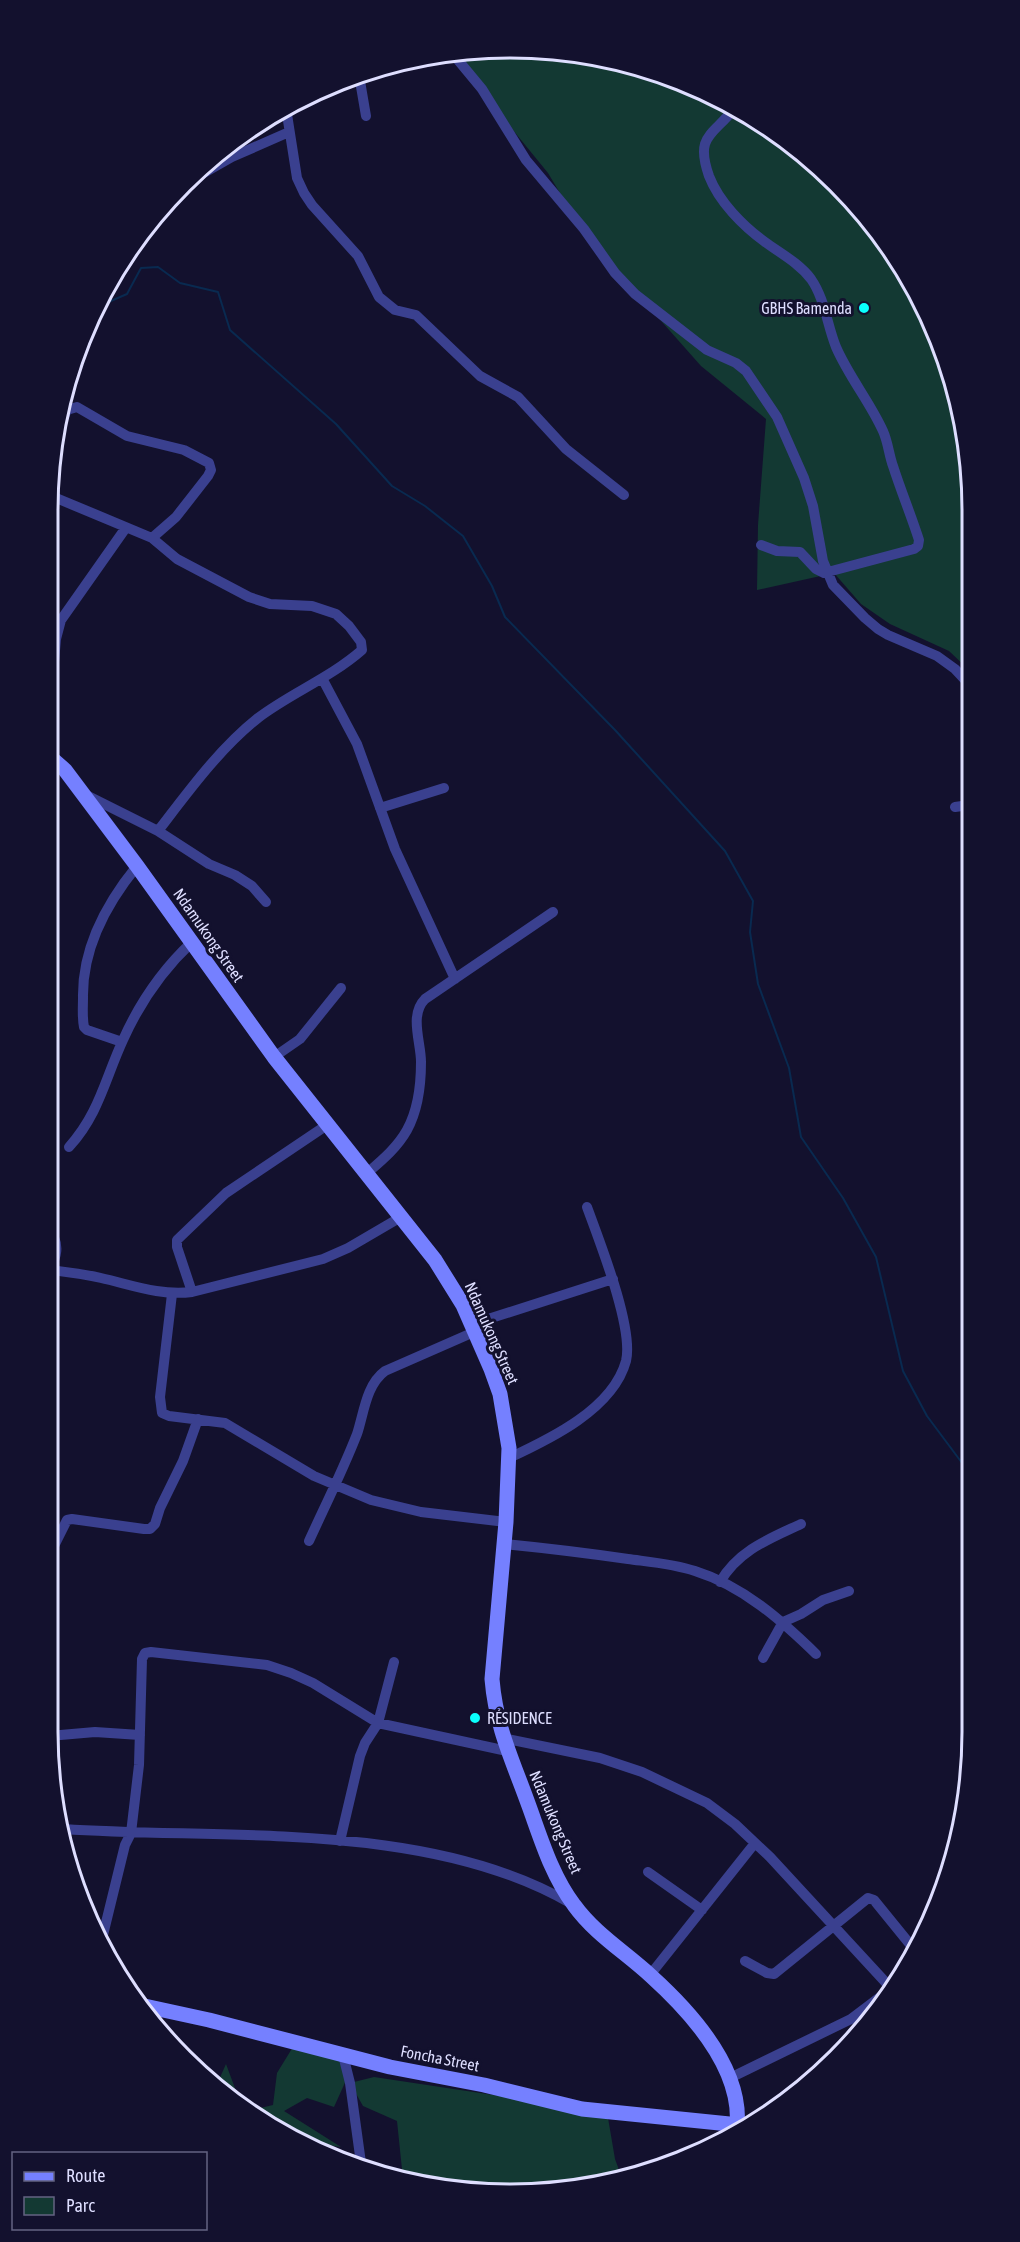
<svg xmlns="http://www.w3.org/2000/svg" width="1020" height="2242" viewBox="0 0 1020 2242" font-family="'Asap Condensed',sans-serif">
<style>
.green{fill:#133933}
.lines{fill:none;stroke-linecap:round;stroke-linejoin:round}
.stream{stroke:#092a50;stroke-width:2}
.street{stroke:#3a408f;stroke-width:10}
.secondary{stroke:#7580ff;stroke-width:15}
.poi-dot{fill:#0afffd;stroke:#13112e;stroke-width:2}
.labels{text-anchor:middle;stroke-width:6;stroke-linejoin:round;paint-order:stroke}
.poi-label{font-size:16px;fill:#dedeff;stroke:#13112e;text-anchor:end}
.street-label{font-size:16px;fill:#dedeff;stroke:#13112e}
.rim{fill:none;stroke:#dedeff;stroke-width:3}
</style>
<rect width="100%" height="100%" fill="#13112e"/>
<!-- green -->
<path class="green" d="M510,48l90,9 86,26 105,60 85,85 61,105 31,116 1,221 -20,-19 -59,-27 -29,-20 -27,-31 -77,17 1,-65 8,-106 -65,-53 -116,-131 -37,-62 -97,-119z
M296,2042l47,13 5,21 -14,31 -27,-9 -23,13 57,36 -35,-5 -27,-10 -27,-22 21,-5 4,-32z
M226,2064l13,35 -21,-17z
M374,2077l233,35 8,47 7,19 -51,12 -151,-5 -17,-6 -6,-58 -34,-15 -13,-23z"/>
<g class="lines">
<!-- stream -->
<path class="stream" d="M97,307l30,-13 14,-26 17,-1 22,16 38,9 12,38 106,94 56,62 33,20 38,30 29,50 13,31 110,113 110,121 28,50 -3,31 8,52 31,84 12,69 42,61 33,59 27,114 24,45 44,59"/>
<!-- street -->
<path class="street" d="M453,54l29,35 44,71 58,69 31,44 20,21 72,56 29,13 10,8 31,46 27,61 9,28 10,55 10,24 32,33 13,11 10,6 49,21 18,13 14,15
M359,75l7,41
M286,108l11,70 7,15 8,12 46,51 21,41 16,13 21,5 64,61 38,21 48,52 58,46
M733,110c-21,26 -38,26 -24,66 10,26 34,50 56,66 15,11 34,21 46,37 14,20 16,46 25,68 13,30 34,55 47,84 5,11 6,24 10,35 8,25 18,49 26,74l-1,6 -4,3 -90,24 -8,-4 -16,-17 -23,-1 -16,-6
M181,186l51,-29 57,-25
M56,433l11,-23 10,-3 50,29 57,14 25,13 2,7 -3,6 -32,41 -24,21
M49,495l103,43 25,21 72,38 21,7 42,2 24,8 13,12 12,16 1,8c-32,28 -71,43 -104,68 -39,31 -70,74 -100,113
M48,674l6,-12 2,-23 5,-19 64,-91
M323,680l34,64 38,105 60,130
M86,795l72,36 51,33 26,11 17,11 14,16
M955,807l14,-2
M380,808l64,-20
M122,1042l-35,-12 -3,-3c-2,-10 -1,-19 -1,-29 -1,-50 23,-94 54,-132
M274,1057l26,-18 41,-51
M69,1147c30,-33 36,-68 54,-107 17,-38 38,-69 69,-98
M366,1174c15,-13 31,-26 41,-44 11,-20 14,-46 14,-68 0,-20 -12,-47 4,-63l128,-87
M51,1270c16,2 33,4 50,8 31,7 59,18 91,14l131,-33 25,-11 53,-31
M48,1275c8,-17 14,-31 0,-46
M192,1292l-15,-45v-7l49,-47 101,-68
M172,1294l-12,103 2,16 7,3 56,7 89,53 57,24 50,12 85,10
M509,1458c41,-19 104,-49 117,-97 8,-33 -27,-121 -39,-154
M309,1541c16,-35 34,-71 48,-107 7,-21 9,-49 28,-63l89,-39 11,-12 128,-41
M504,1544c41,4 82,9 124,15 22,3 46,5 67,12 48,15 86,49 121,83
M48,1558l19,-38 5,-1 72,10h6l5,-5 5,-16 23,-47 15,-42
M720,1582c19,-32 49,-43 81,-58
M763,1658l20,-36 18,-8 22,-14 26,-9
M49,1736l46,-4 45,3
M502,1738l98,20 42,14 65,31 28,21 35,33 119,129
M64,1829c161,11 362,-9 506,74
M340,1841l20,-85 5,-13 13,-20 16,-61
M648,1872l54,38
M101,1943l24,-98 6,-12 8,-68 3,-106 3,-6 6,-1 116,13 24,8 22,10 65,40 129,28
M745,1961l22,12 7,1 94,-76 6,2 39,48
M650,1975l105,-132
M343,2055l7,28 11,80
M730,2078l121,-59 33,-25"/>
<!-- secondary -->
<path class="secondary" d="M48,755l17,15 72,96 137,191 161,203 28,45 28,64 9,25 9,54 -3,74 -14,157c4,49 21,82 37,127 12,33 23,70 45,99 21,29 51,47 77,71 42,38 96,97 85,158
M140,2005l69,15 181,47 94,18 98,24 167,17"/>
</g>
<!-- markers -->
<g class="poi-dot">
<circle cx="864" cy="308" r="6"/>
<circle cx="475" cy="1718" r="6"/>
</g>
<g class="labels">
<!-- poi labels -->
<g class="poi-label">
<text x="852" y="314">GBHS Bamenda</text>
<text x="487" y="1724" text-anchor="start">RÉSIDENCE</text>
</g>
<!-- street labels -->
<g class="street-label">
<text transform="translate(209 935) rotate(55)" y="6">Ndamukong Street</text>
<text transform="translate(492 1333) rotate(66)" y="6">Ndamukong Street</text>
<text transform="translate(556 1822) rotate(67)" y="6">Ndamukong Street</text>
<text transform="translate(440 2058) rotate(11)" y="6">Foncha Street</text>
</g>
</g>
<!-- crop -->
<path d="M0 0H1020V2242H0ZM510 58H510A452 452 0 0 1 962 510V1732A452 452 0 0 1 510 2184H510A452 452 0 0 1 58 1732V510A452 452 0 0 1 510 58Z" fill="#13112e" fill-rule="evenodd"/>
<path class="rim" d="M510 58H510A452 452 0 0 1 962 510V1732A452 452 0 0 1 510 2184H510A452 452 0 0 1 58 1732V510A452 452 0 0 1 510 58Z"/>
<!-- legend -->
<rect x="12" y="2152" width="195" height="78" fill="#13112e" stroke="#646382" stroke-width="1.5"/>
<rect x="24" y="2172" width="30" height="9" fill="#7580ff" stroke="#646382" stroke-width="1.5"/>
<text x="66" y="2182" font-size="18" fill="#dedeff">Route</text>
<rect x="24" y="2197" width="30" height="18" fill="#133933" stroke="#646382" stroke-width="1.5"/>
<text x="66" y="2212" font-size="18" fill="#dedeff">Parc</text>
</svg>
